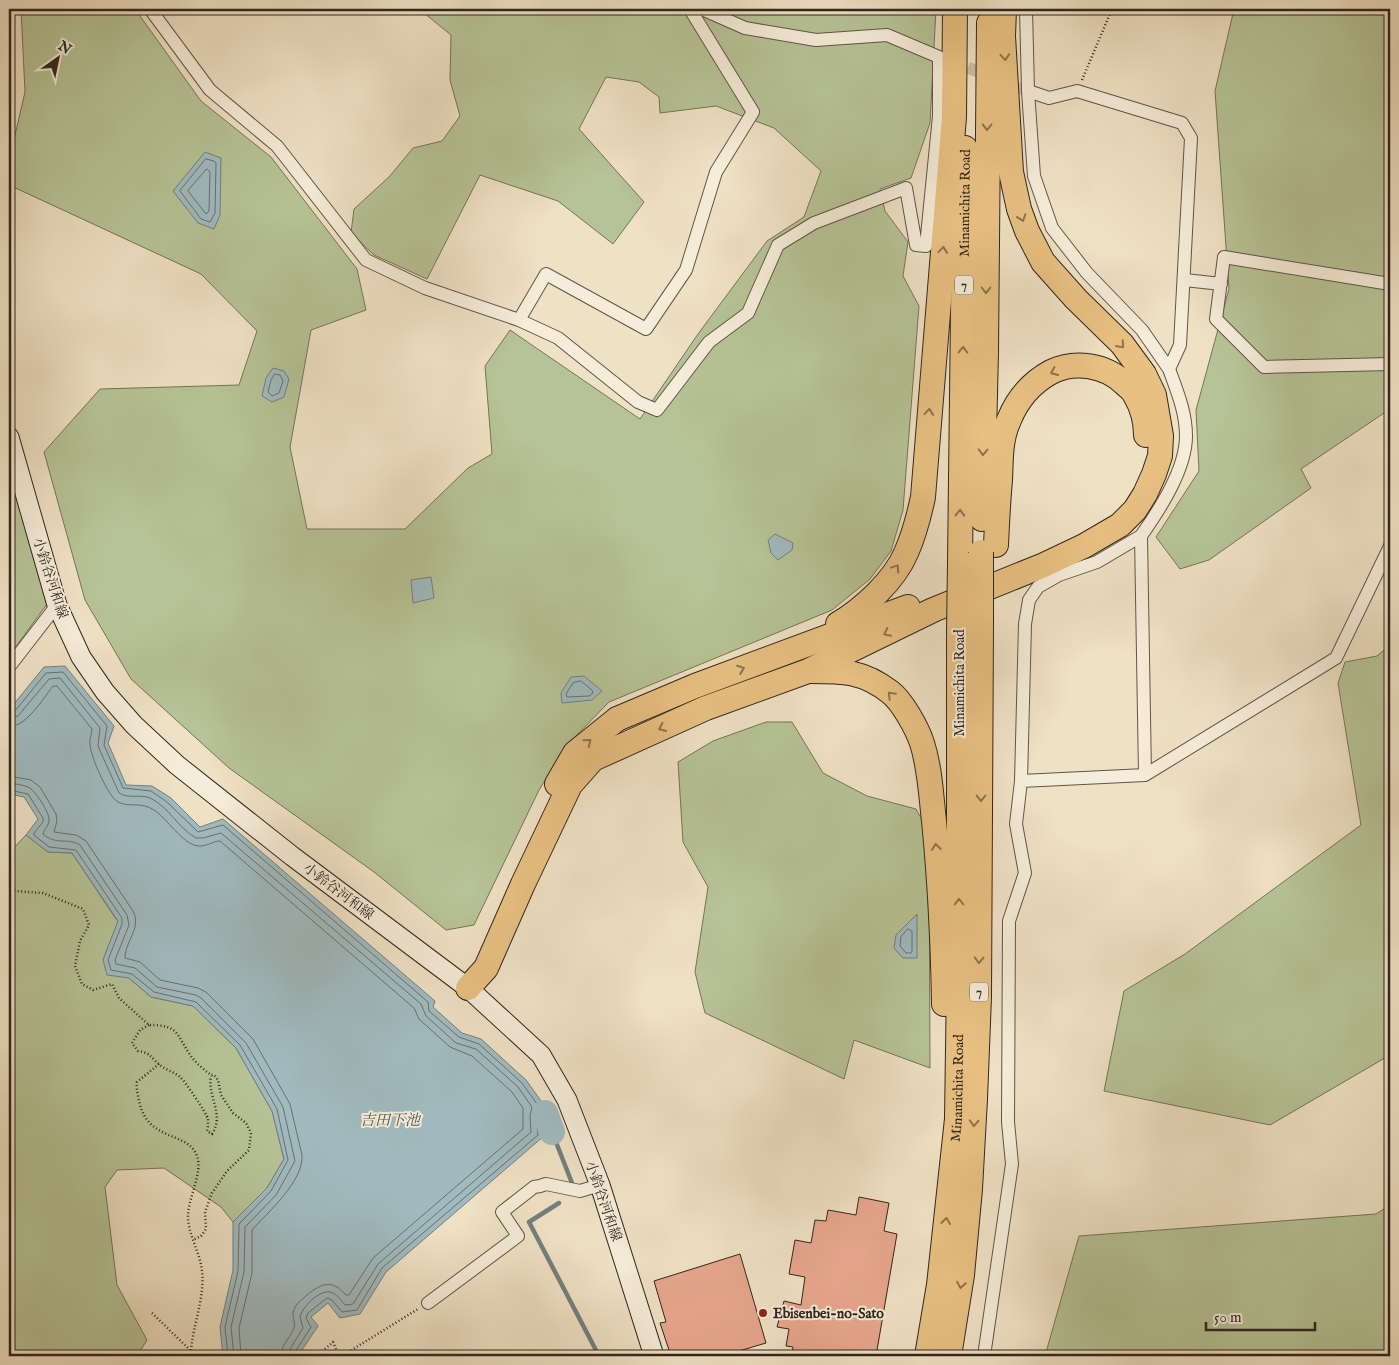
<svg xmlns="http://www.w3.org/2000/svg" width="1399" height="1365" viewBox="0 0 1399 1365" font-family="'IM FELL English','Noto Serif JP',serif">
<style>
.green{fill:#b6c396;stroke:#73745a}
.water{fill:#a0babf;stroke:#737f7e}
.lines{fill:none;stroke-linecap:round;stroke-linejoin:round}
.shore{stroke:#68706e;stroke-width:1}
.stream{stroke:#737f7e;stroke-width:4.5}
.river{stroke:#a0babf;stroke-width:26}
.building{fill:#e7a68d;stroke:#30261d}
.minor-tunnel{stroke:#c9bca3;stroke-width:12;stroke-dasharray:12 6;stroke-linecap:butt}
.minor-casing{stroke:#605547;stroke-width:14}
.secondary-casing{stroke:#30261d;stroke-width:21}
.motorway-casing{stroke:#30261d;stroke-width:26}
.path{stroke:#30261d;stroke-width:2.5;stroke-dasharray:1 2.5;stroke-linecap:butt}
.minor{stroke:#f5ecd9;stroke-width:12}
.secondary{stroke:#f5ecd9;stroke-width:19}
.motorway{stroke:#e8c082;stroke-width:24}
.motorway-bridge-casing{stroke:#30261d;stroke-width:26;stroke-linecap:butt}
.motorway-bridge{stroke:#e8c082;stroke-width:24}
.oneway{stroke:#8c7350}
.poi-dot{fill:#8f2418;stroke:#f5ecd9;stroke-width:2}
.labels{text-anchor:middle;stroke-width:4;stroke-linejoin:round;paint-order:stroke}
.shield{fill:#f5ecd9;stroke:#6b6155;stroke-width:1}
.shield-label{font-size:12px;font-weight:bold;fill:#30261d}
.street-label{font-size:14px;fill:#30261d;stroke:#f5ecd9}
.poi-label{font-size:14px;font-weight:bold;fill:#30261d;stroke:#f5ecd9;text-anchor:start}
.water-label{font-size:15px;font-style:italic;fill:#52524e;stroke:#f5ecd9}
</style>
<rect width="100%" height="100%" fill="#efe1c4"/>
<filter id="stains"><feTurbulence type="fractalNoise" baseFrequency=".004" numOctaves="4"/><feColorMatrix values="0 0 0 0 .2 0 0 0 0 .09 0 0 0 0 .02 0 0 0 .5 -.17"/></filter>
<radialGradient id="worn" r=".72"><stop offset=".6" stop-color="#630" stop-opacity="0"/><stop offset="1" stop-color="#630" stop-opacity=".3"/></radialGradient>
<!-- green -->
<path class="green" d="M21,9h114l66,92 70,56 86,112 9,41 -55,20 -21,117 17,82h98l63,-61 24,-14 -7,-88 25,-36 130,89 58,-85 69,-93 37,-24 17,-46 -47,-43 -58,-22 -56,7 -1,-16 -20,-15 -33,-5 -27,52 65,73 -31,42 -55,-43 -78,-26 -53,104 -53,-24 -23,-22 3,-24 35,-32 24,-29 29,-7 18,-25 -10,-36 1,-45 -32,-26h517l-6,114 -19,55 -31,11 5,22 23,31 -5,34 16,30 -16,204 -12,41 -21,28 -38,31 -223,92 -41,42 -29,46 -65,135 -28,5 -72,-58 -145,-104 -98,-89 -46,-79 -41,-148 56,-63 139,-4 18,-54 -56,-57 -192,-89v-24l16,-69z
M1234,9h156v400l-89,60 10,19 -102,72 -29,9 -24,-32 43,-66 -3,-61 33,-121 -14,-198z
M9,477l41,123 -41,56z
M1390,645v410l-120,70 -166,-34 20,-100 61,-37 176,-129 -23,-142 7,-21 32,-6z
M766,722h26l31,51 44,23 49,13 13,23 1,236 -76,-28 -10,39 -139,-66 -10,-41 13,-85 -25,-45 -5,-80 35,-21z
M26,835l22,17 24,1 46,69 -15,38 26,18 22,19 42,9 43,42 36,63 12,48 -17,29 -34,34 -12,-15 -57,-39 -47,2 -12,17 12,98 30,55 -10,16h-128v-503z
M1390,1205v151h-345l34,-120 297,-22z"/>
<!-- water -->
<path class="water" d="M205,152l16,6 -1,57 -6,14 -16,-6 -25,-32z
M273,368l11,3 5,8 -5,18 -12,5 -10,-6 4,-18z
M775,534l18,9 -1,7 -14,10 -7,-7 -3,-13z
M431,577l3,21 -21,5 -2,-23z
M65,666l49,60 -6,17 18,42 26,1 19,12 29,29 23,-8 212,182 -2,6 29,26 19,6 45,41 23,32 -8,3 3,21 -158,136 -26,42 -20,4 -12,-15 -17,14 7,9 -20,30h-75l-3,-29 13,-57v-48l34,-34 17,-29 -12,-48 -36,-63 -43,-42 -42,-9 -22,-19 -22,-3 -4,-15 15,-39 -46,-68 -24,-1 -22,-17 12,-16 -14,-22 -15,-3v-84l35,-43z
M584,676l18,15 -10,9 -30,3 -1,-10 10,-16z
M917,914v44h-14l-9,-10 2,-13z"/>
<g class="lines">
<!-- shore -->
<path class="shore" d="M206,159l8,2 2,2 -1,50 -5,9 -9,-3 -21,-28z
M207,169l3,3 -1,39 -3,3 -18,-23z
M275,374l5,1 3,6 -4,12 -7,3 -4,-4 3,-12z
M581,681l11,9 1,3 -4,3 -22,1 -1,-3 7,-11z
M9,713l6,-2 31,-38 17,-1 44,54 -3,19 19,43 28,3 16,11 31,30 25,-7 205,177 1,9 30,26 20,7 43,39 18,25 -4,7 2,20 -156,133 -25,42 -15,2 -10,-12 -5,-2 -19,15 -2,5 5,9 -16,25v4
M9,719l9,-3 31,-37 11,-1 40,50 -2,18 21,47c9,6 21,1 31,5 19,9 28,30 46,40h7l18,-5 200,171 5,12 30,27 20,6 42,38 14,20 -2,9 1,16 -153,132 -25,40 -8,1c-4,-4 -8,-12 -15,-13 -11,-2 -28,15 -30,25l3,11 -13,21 -2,7
M9,727c18,-1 33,-27 44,-41h4l35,43c0,5 -3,10 -2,15 0,11 18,53 28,58 12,6 22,-1 36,8 13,8 28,34 44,36 8,1 15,-5 22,-5l194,167 5,11 31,28 22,9 40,36 11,16v21l-150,129 -24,37h-3c-14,-16 -24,-12 -39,0 -5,5 -11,8 -13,15 -3,6 2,13 0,18 -4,11 -13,16 -13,28
M9,776l22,4 9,7 16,27 1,7 -3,11 22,3 10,6 47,70c9,17 -8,30 -8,47l15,4 20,18 38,8 8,4 47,47 37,65 12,51c2,26 -34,57 -50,75v43l-13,55 2,28
M9,783c6,1 14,2 19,4 7,3 22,26 21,33 0,6 -5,9 -6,14 14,12 24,3 37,11l47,70 2,10 -14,35 1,4 19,4 22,19 39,8 5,3 45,45 37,64 12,54 -19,34 -31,32 -1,45 -13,55 3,29
M9,790l19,4 15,24v4l-9,11v2l15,12 27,3 46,68v6l-14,36 3,10 21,4 22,18 42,10 44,43 37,64 11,51 -17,31 -32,33 -1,47 -13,56 3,29
M908,929l4,2v20l-1,2h-5l-6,-7 1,-9z"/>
<!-- stream -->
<path class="stream" d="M552,1132l20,51
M559,1203l-30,19 70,134"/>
<!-- river -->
<path class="river" d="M545,1113l7,19"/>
</g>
<!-- building -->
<path class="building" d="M859,1197l30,6 -5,28 13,3 -21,122h-84l1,-9 -7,-1 3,-17 -12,-2 7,-26 17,4 4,-28 -16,-3 6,-34 16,3 4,-23 11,1 2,-11 28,5z
M740,1254l26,89 -44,13h-51l-11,-33 6,-1 -12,-41z"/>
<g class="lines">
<!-- minor-tunnel -->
<path class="minor-tunnel" d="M951,61l77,30"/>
<!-- minor casing -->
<g class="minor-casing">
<path id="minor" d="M150,9l60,81 67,56 89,114 59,28 94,32 39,18 80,64 19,8 52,-68 39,-29 30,-68 36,-22 92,-35 10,57 10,1 13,-130v-59l-52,-22 -71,5 -71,-12 -43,-19
M1026,9l2,82 6,85 18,52 35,45 55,57 27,39
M1028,91l21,7 28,-7 105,32 9,15 -11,207 -11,24c8,22 17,43 17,67 0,33 -26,73 -45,100l4,239
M1185,280l36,4
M1390,284l-166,-27 -8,62 48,48 126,-3
M519,320l27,-46 100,55 40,-59 30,-98 37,-60 -63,-103
M9,667l48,-62
M1021,781l4,-157 4,-24 9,-13 21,-12 38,-13 44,-26
M428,1303l90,-67 -16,-24 32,-25 6,-1 6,-2 34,7 20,-6
M984,1356l28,-192 -4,-42 1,-201 16,-48 -9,-49 5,-43 124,-6 191,-117 54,-112"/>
</g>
<!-- secondary casing -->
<g class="secondary-casing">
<path id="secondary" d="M9,437l48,168 24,52 24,35 29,33 43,40 115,91 176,132 73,67 26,45 33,85 54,171"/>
</g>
<!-- motorway casing -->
<g class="motorway-casing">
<g id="motorway">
<path d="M982,519l4,-167 3,-329"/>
<path d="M996,545c1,-22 2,-44 4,-65 1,-21 0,-41 9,-60 8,-20 22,-37 42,-48 24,-12 55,-7 74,12 3,3 8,6 10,11 7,12 11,26 11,40"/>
<path id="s1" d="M960,561l5,-413"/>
<path d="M838,624c25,-15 56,-43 68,-71 8,-18 13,-37 17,-56l31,-380 1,-108"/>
<path d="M811,671c32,0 52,0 79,21 12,9 27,36 32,51 8,25 9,52 12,78 6,61 9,122 10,183"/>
<path d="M557,784l18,-31 42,-34 78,-33 213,-79"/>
<path d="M468,988l18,-20 37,-84 47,-99 23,-26 113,-51 102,-37 125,-61 111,-45 40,-19 36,-21 15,-15 10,-16 9,-20 6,-18 1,-20 -7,-41 -10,-21 -22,-30 -46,-45 -33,-37 -16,-31 -8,-22 -8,-37 -8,-136 1,-27"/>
<path id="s2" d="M927,1356l12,-71 18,-166 2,-139v-348"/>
<path d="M949,1356l13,-81 8,-86 5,-90 4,-102 2,-370"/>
</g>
</g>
<!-- path -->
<path class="path" d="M1082,80l30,-71
M9,886l6,5 28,2 40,16 6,16 -9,16 -5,25 7,18 11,6 19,-6 7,14 30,27c31,0 27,10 42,31 5,7 13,14 20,19h3l4,5 3,15 12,18 13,10 5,10 -2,17 -22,21 -15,22 -7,19 1,17 -5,7 -8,4
M149,1025l-9,5 -8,13 6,8c13,2 12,6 22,14 6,5 14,7 20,12 5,4 27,37 28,42 0,4 0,8 -1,12l5,3c13,-20 -5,-37 -1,-58
M159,1064l-22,18c-1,7 1,13 2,19 9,42 48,29 58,55 6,17 -9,42 -9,60 0,19 12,36 14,55 3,27 -9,53 -11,80
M152,1313l39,38 2,5
M317,1356l16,-14 6,14
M342,1356l76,-47"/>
<!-- minor -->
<use href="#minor" class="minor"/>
<!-- secondary -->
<use href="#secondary" class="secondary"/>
<!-- motorway -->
<use href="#motorway" class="motorway"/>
<!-- motorway-bridge casing -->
<g class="motorway-bridge-casing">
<path id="motorway-bridge" d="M981,552v75
M959,632l1,-71"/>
</g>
<!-- motorway-bridge -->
<use href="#motorway-bridge" class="motorway-bridge"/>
</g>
<!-- one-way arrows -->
<defs><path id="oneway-chevron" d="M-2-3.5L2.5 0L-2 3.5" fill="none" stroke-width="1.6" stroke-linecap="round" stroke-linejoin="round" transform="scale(1.25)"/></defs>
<g class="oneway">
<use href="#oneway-chevron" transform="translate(1005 57) rotate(86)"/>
<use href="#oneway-chevron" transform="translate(987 127) rotate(91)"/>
<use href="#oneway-chevron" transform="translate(1022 218) rotate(71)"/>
<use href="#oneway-chevron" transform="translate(943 250) rotate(-85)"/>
<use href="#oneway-chevron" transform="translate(986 290) rotate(90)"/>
<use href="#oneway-chevron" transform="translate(1121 345) rotate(49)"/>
<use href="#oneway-chevron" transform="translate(963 350) rotate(-89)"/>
<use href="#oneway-chevron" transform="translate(1054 372) rotate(155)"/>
<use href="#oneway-chevron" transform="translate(929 412) rotate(-85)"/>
<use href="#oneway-chevron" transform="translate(983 452) rotate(91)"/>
<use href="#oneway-chevron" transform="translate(960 513) rotate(-89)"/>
<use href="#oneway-chevron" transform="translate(896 568) rotate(-56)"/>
<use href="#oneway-chevron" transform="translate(887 633) rotate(154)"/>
<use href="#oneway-chevron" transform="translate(741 669) rotate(-21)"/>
<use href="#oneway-chevron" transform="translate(891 695) rotate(-135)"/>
<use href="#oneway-chevron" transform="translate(662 728) rotate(155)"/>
<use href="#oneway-chevron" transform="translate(588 742) rotate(-39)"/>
<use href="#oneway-chevron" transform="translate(981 798) rotate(90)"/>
<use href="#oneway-chevron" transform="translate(936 847) rotate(-96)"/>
<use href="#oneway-chevron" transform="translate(959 902) rotate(-90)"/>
<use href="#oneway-chevron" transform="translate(979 960) rotate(91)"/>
<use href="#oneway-chevron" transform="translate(974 1123) rotate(93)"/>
<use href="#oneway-chevron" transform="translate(946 1221) rotate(-84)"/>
<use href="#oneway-chevron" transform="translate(961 1285) rotate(99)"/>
</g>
<!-- markers -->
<circle class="poi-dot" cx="763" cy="1313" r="5"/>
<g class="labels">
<!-- shield labels -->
<g class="shield">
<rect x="955" y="275.5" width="18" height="19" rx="4"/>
<rect x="970" y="982.5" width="18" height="19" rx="4"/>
</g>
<g class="shield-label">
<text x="964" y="289">7</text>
<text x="979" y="996">7</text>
</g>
<!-- street labels -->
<g class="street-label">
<text dy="5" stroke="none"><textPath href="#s1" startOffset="358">Minamichita Road</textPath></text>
<text transform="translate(51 578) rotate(72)" y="5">小鈴谷河和線</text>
<text transform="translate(959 683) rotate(-90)" y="5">Minamichita Road</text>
<text transform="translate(339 891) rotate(37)" y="5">小鈴谷河和線</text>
<text dy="5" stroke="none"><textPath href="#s2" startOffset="270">Minamichita Road</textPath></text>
<text transform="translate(604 1201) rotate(71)" y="5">小鈴谷河和線</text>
</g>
<!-- poi labels -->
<g class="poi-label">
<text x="773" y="1318">Ebisenbei-no-Sato</text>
</g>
<!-- water labels -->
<g class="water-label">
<text x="390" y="1125">吉田下池</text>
</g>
</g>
<!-- margin -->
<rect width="1399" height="1365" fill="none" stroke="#efe1c4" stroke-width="30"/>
<rect x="10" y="10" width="1379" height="1345" fill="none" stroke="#30261d" stroke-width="2.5"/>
<rect x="15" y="15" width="1369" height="1335" fill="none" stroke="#30261d"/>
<!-- north arrow -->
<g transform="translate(58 58) rotate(33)" stroke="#f5ecd9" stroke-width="4" paint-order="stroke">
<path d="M0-4L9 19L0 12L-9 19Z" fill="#30261d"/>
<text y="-8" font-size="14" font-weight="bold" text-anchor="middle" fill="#30261d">N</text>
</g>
<!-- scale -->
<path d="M1206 1322v8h109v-8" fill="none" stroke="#30261d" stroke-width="2.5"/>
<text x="1214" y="1322" font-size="15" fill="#30261d" stroke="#f5ecd9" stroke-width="4" paint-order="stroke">50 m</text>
<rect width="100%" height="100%" filter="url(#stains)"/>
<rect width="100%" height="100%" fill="url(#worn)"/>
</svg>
